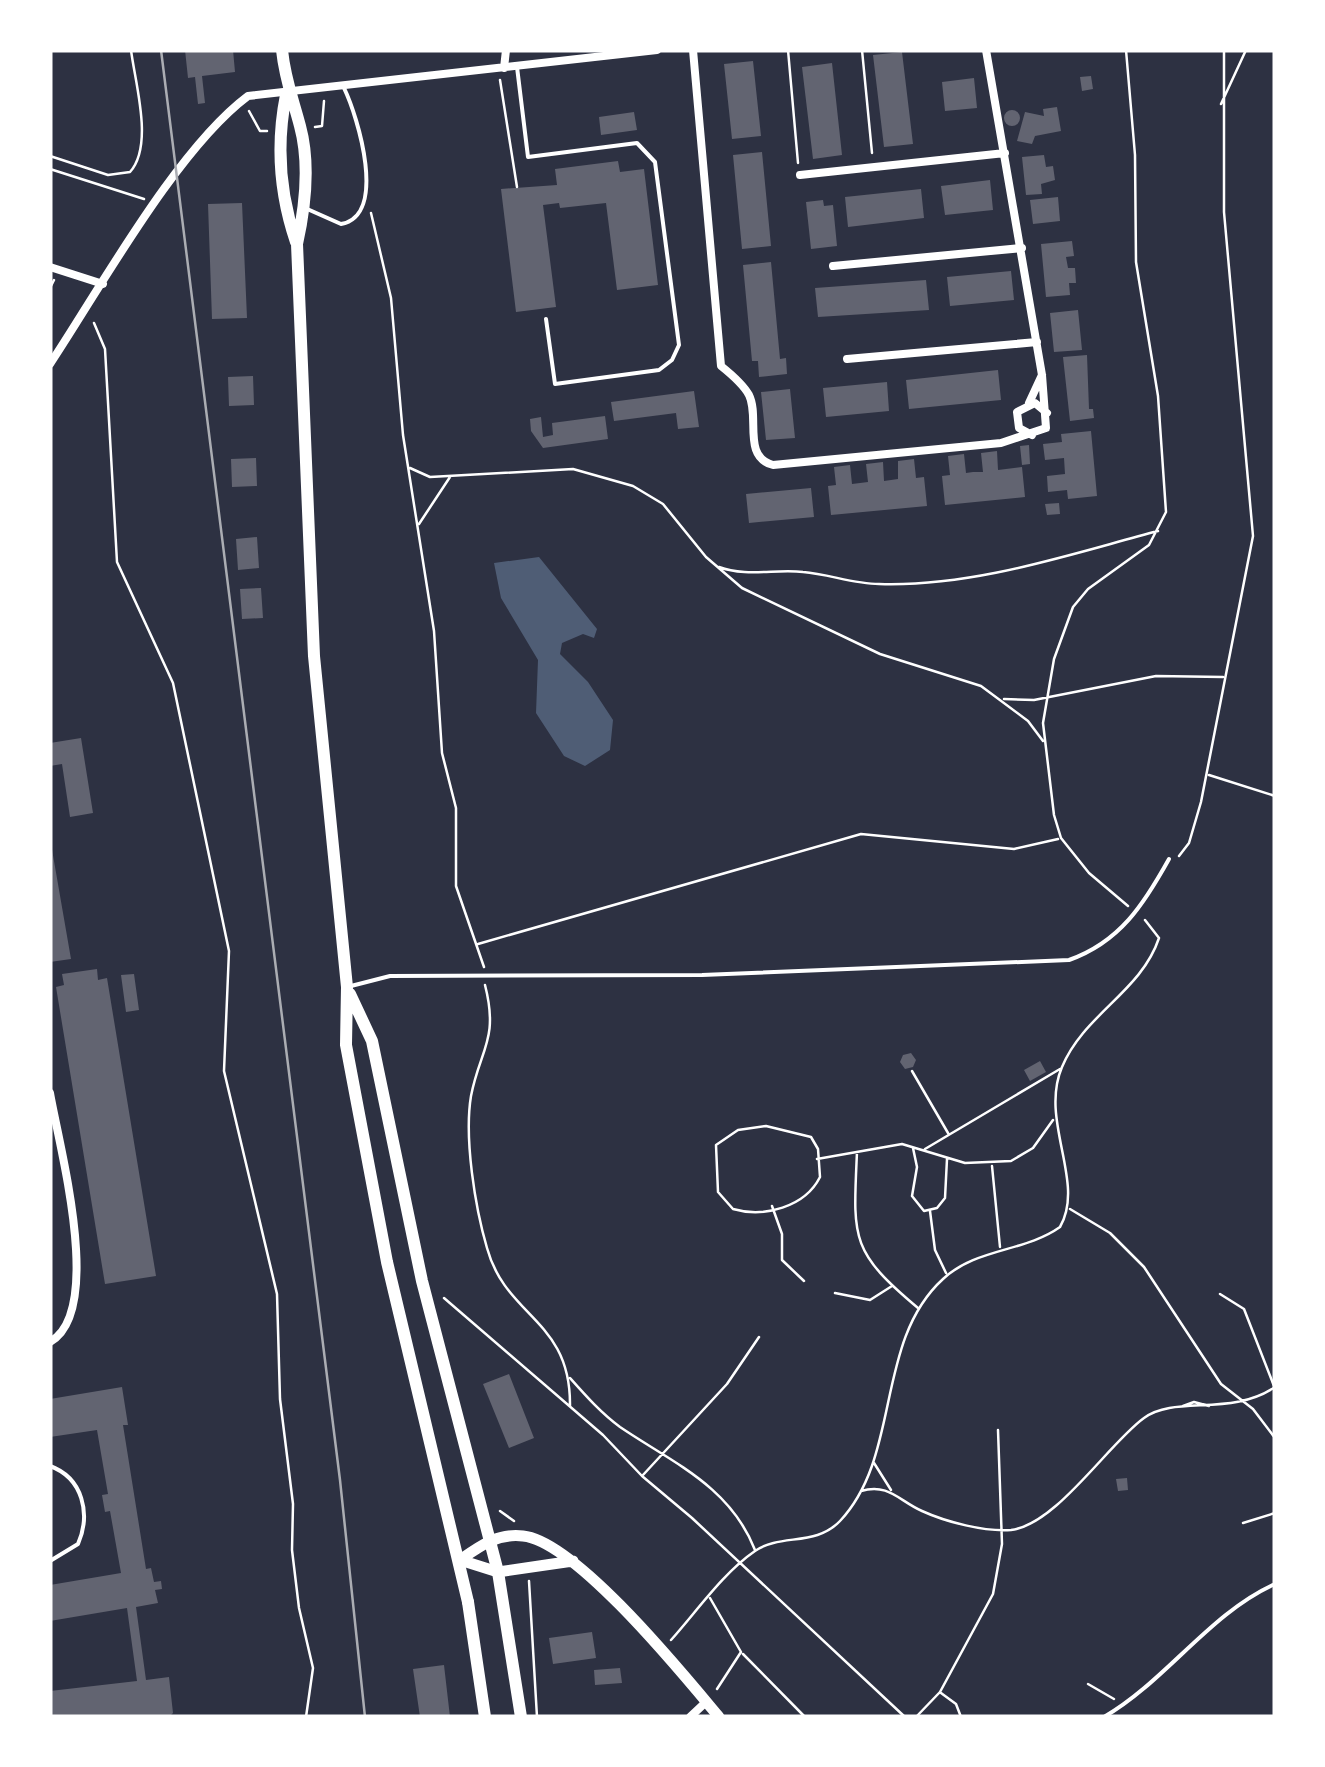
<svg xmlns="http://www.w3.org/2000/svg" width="1325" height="1767" viewBox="0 0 1325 1767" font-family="Lora,serif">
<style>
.water{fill:#4f5d75}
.building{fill:#626471}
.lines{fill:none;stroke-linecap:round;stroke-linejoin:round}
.path{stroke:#fff;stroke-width:2.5}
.service{stroke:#fff;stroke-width:4}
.minor{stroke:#fff;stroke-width:8}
.secondary{stroke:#fff;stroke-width:11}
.primary{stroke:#fff;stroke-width:12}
.trunk{stroke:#fff;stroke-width:12}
.tram{stroke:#abadb3;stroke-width:2.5}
</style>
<rect width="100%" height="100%" fill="#2d3142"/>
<!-- water -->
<path class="water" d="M539,557l58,72 -3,9 -11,-4 -21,9 -2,11 28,28 25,38 -3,30 -25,16 -21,-10 -28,-43 2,-53 -37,-62 -7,-35z"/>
<!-- building -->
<path class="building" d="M185,50h48l2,22 -33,4 3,27 -7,1 -3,-27 -7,1z
M902,52l11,92 -29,3 -11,-92z
M753,61l8,75 -29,3 -8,-75z
M832,63l10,92 -29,4 -11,-92z
M1091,76l2,13 -11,2 -2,-14z
M974,78l3,30 -32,3 -3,-29z
M1057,107l4,24 -26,5 -3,8 -15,-3 8,-29 19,4 -1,-7z
M1004 118a8 8 0 1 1 16 0a8 8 0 1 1-16 0Z
M634,112l3,18 -36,5 -2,-18z
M762,152l9,94 -29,3 -9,-94z
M1044,155l2,12 7,-1 2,14 -14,4 1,10 -16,1 -4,-38z
M618,161l2,11 24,-3 14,116 -41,5 -11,-87 -46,5 -1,-5 -16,2 13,102 -40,5 -15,-123 56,-4 -2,-16z
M990,180l3,30 -48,5 -4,-29z
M921,189l3,29 -76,9 -3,-30z
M1058,197l2,24 -27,3 -3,-24z
M823,200l1,6 9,-1 4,41 -26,3 -5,-47z
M242,203l5,115 -35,1 -4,-115z
M1072,241l2,15 -8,1 2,11h7l1,15h-7l1,12 -24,2 -5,-53z
M771,262l9,97 6,-1 1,16 -28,3 -1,-16h-6l-9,-96z
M1011,271l3,29 -64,6 -3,-29z
M926,280l3,30 -111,7 -3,-29z
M1078,310l4,40 -28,2 -4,-39z
M1087,355l2,54h4l1,9 -24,3 -7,-64z
M998,370l3,30 -92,9 -3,-29z
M253,376l1,29 -25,1 -1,-29z
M887,382l2,29 -63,6 -3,-29z
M790,389l5,49 -29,2 -5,-48z
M694,391l5,36 -21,2 -2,-16 -62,8 -3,-19z
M605,416l3,23 -65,9 -12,-17 -1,-12 11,-2 2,20 10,-2 -1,-12z
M1091,431l6,65 -29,3 -1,-9 -19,2 -1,-16 18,-2 -1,-16 -19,2 -2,-16 19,-2 -1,-8z
M1029,445l1,19 -8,1 -2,-19z
M997,451l1,19 24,-3 3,30 -80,8 -3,-29 8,-1 -2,-19 16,-2 2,19 7,-1h10l-2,-19z
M256,458l1,28 -25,1 -1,-28z
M914,459l2,19 8,-1 3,29 -96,9 -3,-29 8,-1 -2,-18 16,-2 2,19 16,-2 -2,-18 17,-2 1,19 14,-2v-18z
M811,488l3,29 -65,6 -3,-29z
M1059,503l1,11 -13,1 -2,-11z
M257,537l2,31 -21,2 -2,-31z
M261,588l2,30 -21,1 -2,-30z
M81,738l12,75 -23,4 -8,-53 -12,2v-23z
M50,838l21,121 -21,3z
M97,969l1,11 9,-2 49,298 -51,8 -49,-297 8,-2 -2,-11z
M134,974l5,36 -13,2 -5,-37z
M911,1053l5,7 -3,7 -8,2 -5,-7 3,-7z
M1040,1061l6,11 -16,9 -6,-11z
M509,1374l25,64 -25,10 -26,-64z
M122,1387l6,38h-5l23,144 5,-1 3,14 7,-1 1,8 -7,1 3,13 -22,4 10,73 23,-3 4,36 -4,4h-119v-26l87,-10 -10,-73 -77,13v-36l71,-12 -11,-62 -5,1 -3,-17 6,-1 -11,-64 -47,7v-38z
M1127,1478l1,12 -10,1 -2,-12z
M592,1632l4,26 -43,6 -4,-26z
M444,1665l6,52h-30l-7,-48z
M620,1668l2,15 -27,2 -1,-15z"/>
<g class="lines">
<!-- path -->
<path class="path" d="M788,50l10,113
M862,50l10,103
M1126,50l9,105 1,107 22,134 8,116 -17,33 -61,44 -15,18 -19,52 -11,64 11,92 7,23 28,35 39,33
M500,80l17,107
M1221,104l25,-54
M249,111l11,20h7
M315,127l7,-1 2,-25
M50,156l58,19 22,-3c24,-27 5,-89 1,-122
M50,169l94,30
M371,213l20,85 12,137 31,196 8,122 14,55v78l28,81
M50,288l4,-8
M94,323l11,26 12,213 56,121 56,268 -5,120 53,223 3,105 13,105 -1,46 7,58 14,60 -7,49
M410,468l20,9 143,-8 60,17 30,18 43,53 36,31 138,66 101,32 47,35 15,20
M419,524l31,-47
M719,567c26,10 57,2 84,5 26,2 50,12 76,12 95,3 188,-29 279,-53
M1004,699l30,1 122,-24 67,1
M1209,775l66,21
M1179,856l10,-13 12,-41 52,-266 -29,-324v-162
M478,944l383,-110 153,15 44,-10
M485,985c14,55 -5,64 -14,111 -7,42 4,111 16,152 19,70 84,71 83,158
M912,1071l36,62
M766,1126l45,11 7,12 2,28c-15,30 -56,41 -87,32l-15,-17 -2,-47 22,-15z
M913,1148l4,19 -5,29 12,15 13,-3 8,-10 2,-39
M925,1149l135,-80
M857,1152c-4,87 -7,99 61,156
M817,1159l85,-15 63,19 46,-2 22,-13 20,-28
M992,1166l8,81
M772,1206l10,28v26l22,21
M1070,1209l40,24 34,34 77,117 32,25 22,29
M930,1211l5,39 11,23
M835,1293l35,7 22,-14
M1220,1294l24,15 30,77
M444,1298l159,137 39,41 50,42 213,199
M570,1378c16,18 31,35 50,49 53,36 110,59 135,123
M1183,1406l11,-4 15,4
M874,1463l17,27
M643,1475l84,-91 32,-47
M861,1491c28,-8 38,10 61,20 24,11 63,21 89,19 45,-5 98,-87 133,-112 31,-23 87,-1 131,-31
M500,1511l14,10
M1243,1523l32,-10
M529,1581l8,136
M710,1598l31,54 -24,37
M671,1640c26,-29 52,-67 84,-89 26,-18 60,-4 85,-30 62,-66 34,-179 103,-242 33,-31 82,-27 117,-52 26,-45 -21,-106 2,-160 22,-53 79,-75 97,-129l-14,-18
M743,1654l62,63
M1088,1684l26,15
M941,1693l15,11 5,13
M916,1717l24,-25 53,-98 9,-50 -4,-114"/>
<!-- service -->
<path class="service" d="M517,67l11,90 109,-14 18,19 24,183 -7,15 -13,10 -104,14 -9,-65
M305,208l36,16c47,-8 17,-107 3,-136
M351,986l39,-10 312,-1 367,-15c51,-18 75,-56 100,-101
M50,1466c33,12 41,48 28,78l-28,17
M1104,1717c62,-36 106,-104 171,-133"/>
<!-- minor -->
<path class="minor" d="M693,50l28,316c10,8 22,18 28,29 11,22 -7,62 24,70l228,-22 45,-15 -4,-53 -56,-325
M504,68l2,-18
M800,175l205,-22
M833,266l189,-18
M50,267l53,17
M847,359l190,-17
M50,364c51,-77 127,-215 198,-268l409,-46
M1029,403l13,-28
M1032,435l-13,-7 -2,-16 18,-9 12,10
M50,1093c9,53 55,218 0,249
M690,1717l16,-15"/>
<!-- secondary -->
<path class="secondary" d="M460,1560c20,-14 37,-27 63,-24 52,5 160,138 196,181
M460,1560l38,12 75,-11"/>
<!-- primary -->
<path class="primary" d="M282,50c3,30 11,49 18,76 10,37 5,82 -3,118l17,412 33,331 -1,58 41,217 81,340
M286,95c-10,50 -6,100 10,147
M350,994l22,47 50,240 76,291"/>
<!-- trunk -->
<path class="trunk" d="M498,1572l23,145
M468,1602l17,115"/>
<!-- tram -->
<path class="tram" d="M161,50l179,1430 25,237"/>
</g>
<!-- border -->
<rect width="1325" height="1767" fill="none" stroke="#ffffff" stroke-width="105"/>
</svg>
